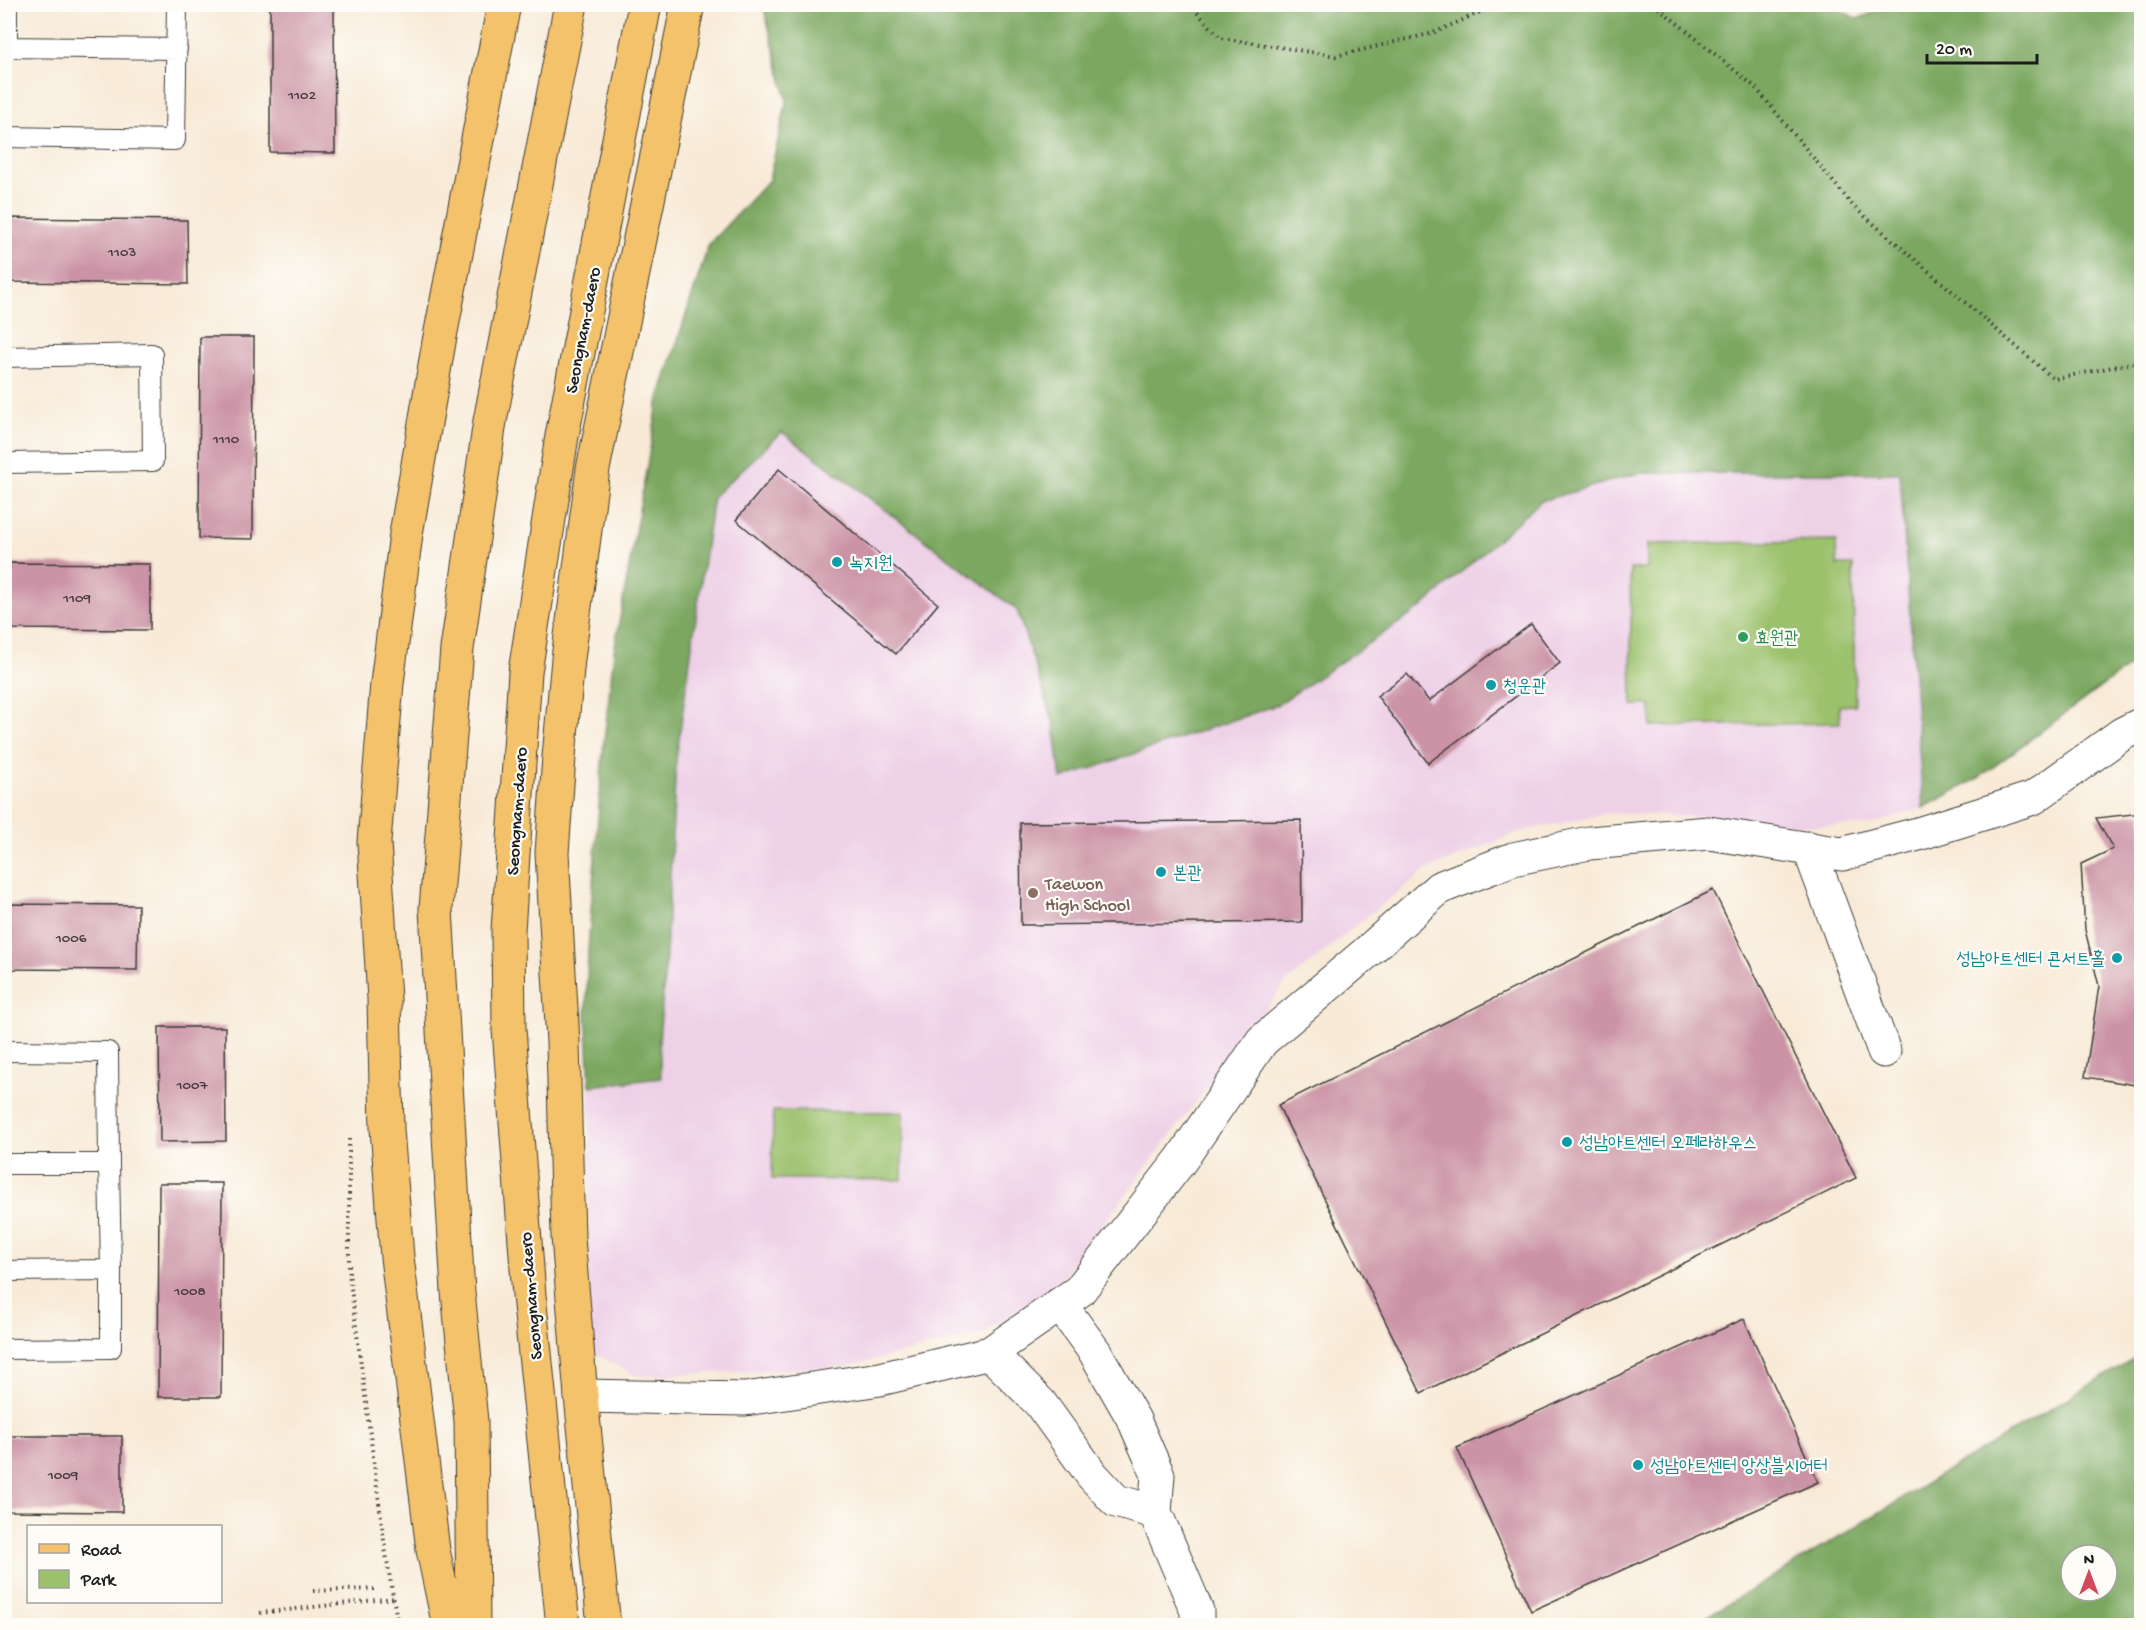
<svg xmlns="http://www.w3.org/2000/svg" width="2146" height="1630" viewBox="0 0 2146 1630" font-family="'Gochi Hand','Poor Story',sans-serif">
<style>
.built{fill:#eed0e7}
.green{fill:#9bc16c;stroke:#5c6e44;stroke-width:1.5}
.forest{fill:#7ca760;stroke:#4c623e;stroke-width:1.5;fill-rule:evenodd}
.building{fill:#cb93a5}
.lines{fill:none;stroke-linecap:round;stroke-linejoin:round}
.service-casing{stroke:#3d3b38;stroke-width:22}
.minor-casing{stroke:#3d3b38;stroke-width:35}
.primary-casing{stroke:#3d3b38;stroke-width:35}
.path{stroke:#3d3b38;stroke-width:4;stroke-dasharray:1.5 4.5;stroke-linecap:butt}
.service{stroke:#fff;stroke-width:20}
.minor{stroke:#fff;stroke-width:33}
.primary{stroke:#f3c26a;stroke-width:33}
.culture-dot{fill:#0f9aa8;stroke:#fdfcf7;stroke-width:2}
.leisure-dot{fill:#2e9e5b;stroke:#fdfcf7;stroke-width:2}
.education-dot{fill:#8d6e63;stroke:#fdfcf7;stroke-width:2}
.labels{text-anchor:middle;stroke-width:4.5;stroke-linejoin:round;paint-order:stroke}
.number-label{font-size:15px;fill:#483a3e}
.street-label{font-size:18px;fill:#1c1c1c;stroke:#fdfcf7}
.culture-label{font-size:18px;fill:#0d838f;stroke:#fdfcf7;text-anchor:start}
.leisure-label{font-size:18px;fill:#27864d;stroke:#fdfcf7;text-anchor:start}
.education-label{font-size:18px;fill:#785e54;stroke:#fdfcf7;text-anchor:start}
</style>
<rect width="100%" height="100%" fill="#fdfcf7"/>
<filter id="ink" filterUnits="userSpaceOnUse"><feTurbulence type="fractalNoise" baseFrequency=".0167" numOctaves="2"/><feDisplacementMap in="SourceGraphic" scale="12" xChannelSelector="R" yChannelSelector="G"/><feConvolveMatrix kernelMatrix="1 2 1 2 8 2 1 2 1" color-interpolation-filters="sRGB"/></filter>
<filter id="wash" filterUnits="userSpaceOnUse"><feTurbulence type="fractalNoise" baseFrequency=".008" numOctaves="4" result="noise"/><feDisplacementMap in="SourceGraphic" scale="24" xChannelSelector="R" yChannelSelector="G"/><feGaussianBlur stdDeviation="1.35" result="paint"/><feColorMatrix in="noise" values="0 0 0 0 0 0 0 0 0 0 0 0 0 0 0 0 0 1.4 0 .05"/><feComposite in="paint" operator="in"/></filter>
<g filter="url(#wash)">
<rect width="100%" height="100%" fill="#f8ead7"/>
<!-- built -->
<path class="built" d="M782,432l235,178 37,114 7,55 216,-74 144,-97 120,-107 98,-28h261l23,335 -54,17 -54,1 -102,-9 -106,-4 -88,19 -92,38 -61,47 -81,67 -225,298 -81,53 -134,32 -209,9 -49,-27 3,-263 71,-8 -2,-37 7,-85 10,-196 37,-263z"/>
<!-- green -->
<path class="green" d="M1836,541l1,24h16l2,140 -16,1 1,17 -189,3v-21h-19l-2,-136h17v-25z
M773,1111l130,1 -1,68 -130,-1z"/>
<!-- forest -->
<path class="forest" d="M1829,4l28,15 36,-14h248v652l-164,122 -54,29 -23,-335h-261l-98,28 -120,107 -144,97 -216,74 -7,-55 -37,-114 -235,-178 -69,65 -37,263 -10,196 -7,85 2,37 -71,8 -4,-72 2,-64 15,-199 11,-100 45,-253 50,-154 60,-64 18,-80 -24,-95z
M2141,1354v271h-448zM2071,1555h36v36h-36z"/>
<g id="blocks">
<!-- building -->
<path class="building" d="M270,4h64l1,149 -65,-1z
M4,218l183,2 1,64 -184,-2z
M200,337h54l-1,202 -54,-1z
M779,469l159,135 -42,50 -160,-134z
M4,563l146,1v66l-146,-1z
M1531,624l29,39 -132,100 -51,-67 30,-22 22,27z
M2142,813v273l-57,-9 14,-91 -14,-56 -4,-66 32,-15 -17,-31z
M1301,820l1,102 -281,3 -1,-102z
M1713,890l143,288 -435,215 -143,-288z
M4,904l134,1 -1,65 -133,-1z
M159,1027h66l1,114 -66,1z
M159,1183h63l-1,214h-63z
M1744,1319l74,163 -287,129 -74,-163z
M5,1436h117v76l-117,-1z"/>
</g>
</g>
<g filter="url(#ink)">
<use href="#blocks" fill-opacity="0" stroke="#3d3b38" stroke-width="1.5"/>
<g class="lines">
<!-- service casing -->
<g class="service-casing">
<path id="service" d="M7,4v43
M4,47l173,2
M4,137l171,3 2,-136
M4,357l148,-3 1,107 -149,2
M4,1051l104,1 1,112
M4,1164h105l2,106
M4,1271l107,-1v78l-107,1"/>
</g>
<!-- minor casing -->
<g class="minor-casing">
<path id="minor" d="M1809,848l75,203
M1060,1304l35,48 39,68 24,55 -3,37 42,99v15
M990,1353l50,50 52,72 24,26 39,11
M581,1396l164,3 135,-20 110,-26 89,-62 102,-131 81,-119 104,-88 73,-65 74,-29 76,-16 120,-10 133,21 76,-20 115,-36 89,-64 20,-10"/>
</g>
<!-- primary casing -->
<g class="primary-casing">
<path id="primary" d="M449,1626l-16,-76 -36,-293 -10,-128 -3,-130 -10,-157 13,-159 19,-149 33,-192 65,-338
M473,1626l-2,-205 -13,-129 -22,-383 21,-260 33,-228 81,-417
M563,1626l-34,-331 -20,-266 -1,-98 17,-259 37,-236 83,-432
M604,1626l-23,-230 -13,-159 -5,-195 -11,-189 7,-96 9,-98 25,-190 95,-465"/>
</g>
<!-- path -->
<path class="path" d="M1189,4l32,34 115,18 97,-23 66,-29
M1654,4l101,83 99,120 200,172 88,-18
M349,1139v134l36,275 13,78
M313,1591l61,-2
M260,1613l134,-15"/>
<!-- service -->
<use href="#service" class="service"/>
<!-- minor -->
<use href="#minor" class="minor"/>
<!-- primary -->
<use href="#primary" class="primary"/>
</g>
</g>
<!-- markers -->
<g class="culture-dot">
<circle cx="837" cy="562" r="6"/>
<circle cx="1491" cy="685" r="6"/>
<circle cx="1161" cy="872" r="6"/>
<circle cx="2117" cy="958" r="6"/>
<circle cx="1567" cy="1142" r="6"/>
<circle cx="1638" cy="1465" r="6"/>
</g>
<circle class="leisure-dot" cx="1743" cy="637" r="6"/>
<circle class="education-dot" cx="1033" cy="893" r="6"/>
<g class="labels">
<!-- number labels -->
<g class="number-label">
<text x="302" y="99">1102</text>
<text x="122" y="256">1103</text>
<text x="226" y="443">1110</text>
<text x="77" y="602">1109</text>
<text x="71" y="942">1006</text>
<text x="192" y="1089">1007</text>
<text x="190" y="1295">1008</text>
<text x="63" y="1479">1009</text>
</g>
<!-- street labels -->
<g class="street-label">
<text transform="translate(582 330) rotate(-79)" y="6">Seongnam-daero</text>
<text transform="translate(516 811) rotate(-86)" y="6">Seongnam-daero</text>
<text transform="translate(530 1296) rotate(-95)" y="6">Seongnam-daero</text>
</g>
<!-- culture labels -->
<g class="culture-label">
<text x="849" y="568">녹지원</text>
<text x="1503" y="691">청운관</text>
<text x="1173" y="878">본관</text>
<text x="2105" y="964" text-anchor="end">성남아트센터 콘서트홀</text>
<text x="1579" y="1148">성남아트센터 오페라하우스</text>
<text x="1650" y="1471">성남아트센터 앙상블시어터</text>
</g>
<!-- leisure labels -->
<g class="leisure-label">
<text x="1755" y="643">효원관</text>
</g>
<!-- education labels -->
<g class="education-label">
<text x="1045" y="889">Taewon<tspan x="1045" dy="21">High School</tspan></text>
</g>
</g>
<!-- margin -->
<rect width="2146" height="1630" fill="none" stroke="#fdfcf7" stroke-width="24"/>
<!-- legend -->
<rect x="27" y="1525" width="195" height="78" fill="#fdfcf7" stroke="#a3a29f" stroke-width="1.5"/>
<rect x="39" y="1544" width="30" height="9" fill="#f3c26a" stroke="#a3a29f" stroke-width="1.5"/>
<text x="81" y="1555" font-size="18" fill="#1c1c1c">Road</text>
<rect x="39" y="1570" width="30" height="18" fill="#9bc16c" stroke="#a3a29f" stroke-width="1.5"/>
<text x="81" y="1585" font-size="18" fill="#1c1c1c">Park</text>
<!-- north arrow -->
<g transform="translate(2089 1573)"><circle r="28" fill="#fdfcf7" stroke="#a3a29f" stroke-width="1.5"/>
<path d="M0-4.5L10 22L0 15L-10 22Z" fill="#d1495b"/>
<text y="-9" font-size="16" font-weight="bold" text-anchor="middle" fill="#1c1c1c">N</text>
</g>
<!-- scale -->
<path d="M1927 54v9h110v-9" fill="none" stroke="#1c1c1c" stroke-width="3"/>
<text x="1936" y="54" font-size="18" fill="#1c1c1c" stroke="#fdfcf7" stroke-width="4.5" paint-order="stroke">20 m</text>
</svg>
